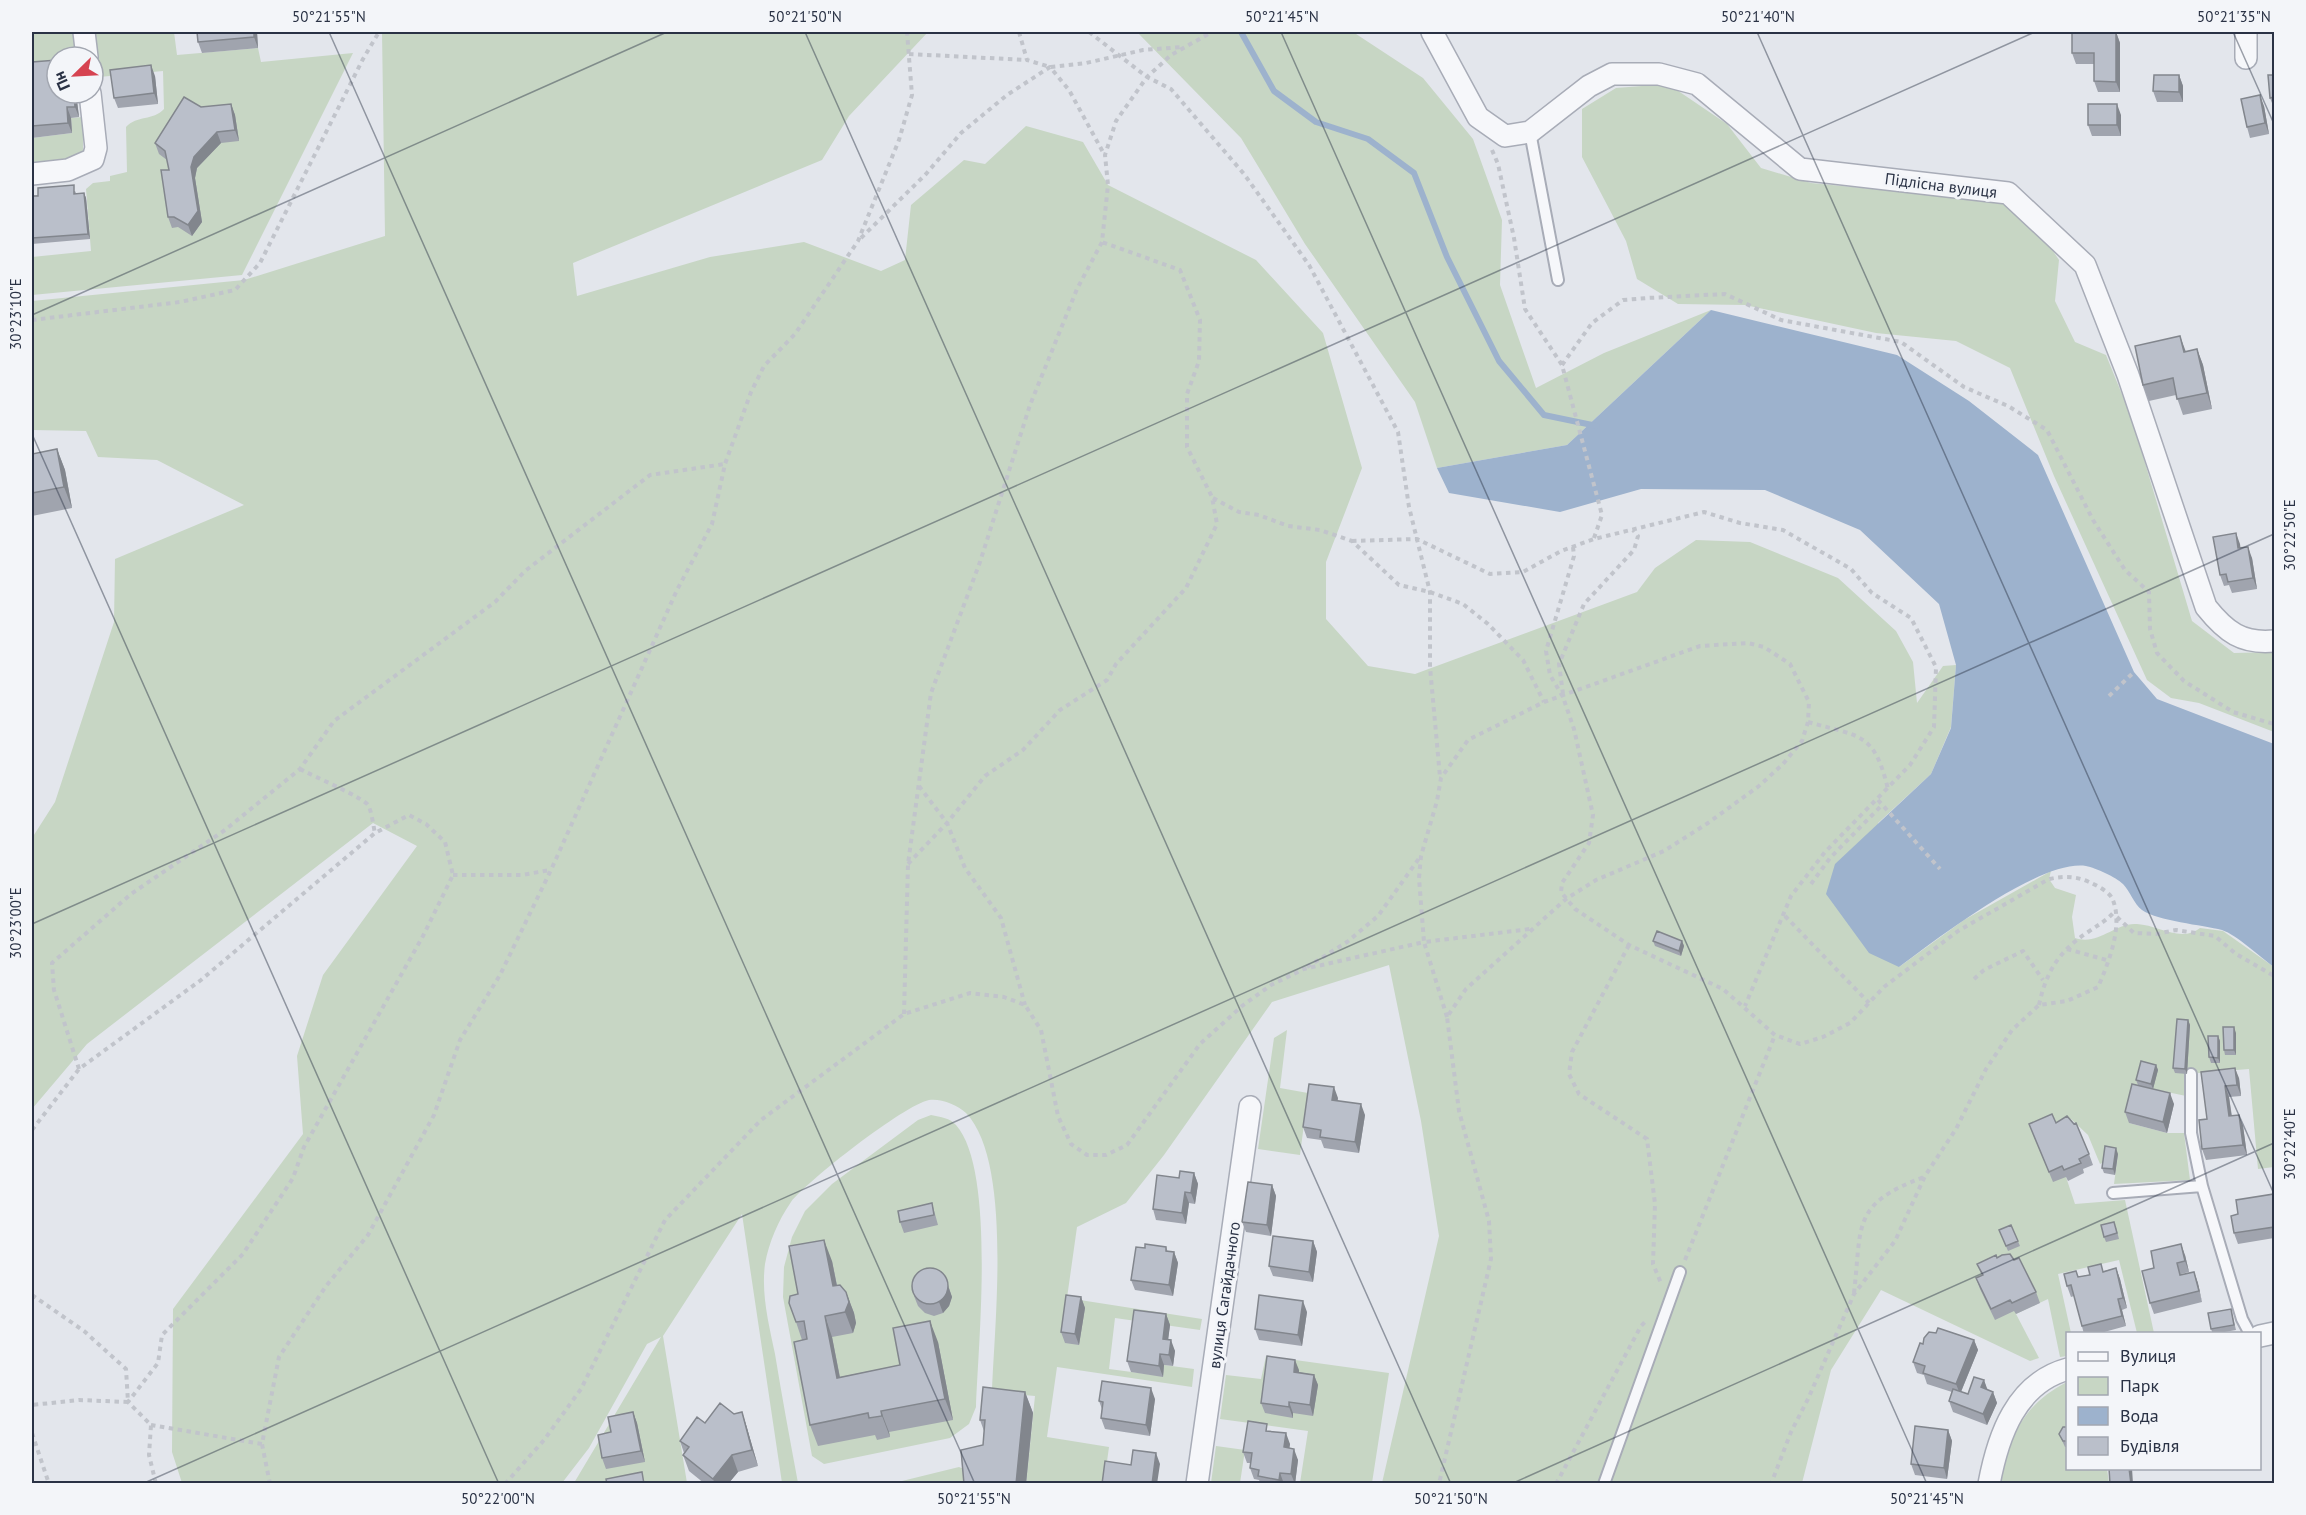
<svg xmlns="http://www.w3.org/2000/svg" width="2306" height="1515" viewBox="0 0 2306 1515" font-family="'PT Sans',sans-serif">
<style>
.green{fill:#c7d6c4}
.water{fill:#9db2cd}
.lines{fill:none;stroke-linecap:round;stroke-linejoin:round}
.stream{stroke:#9db2cd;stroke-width:6}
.lane-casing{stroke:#a8acb7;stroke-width:14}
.street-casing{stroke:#a8acb7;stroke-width:24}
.path{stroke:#c1c4cb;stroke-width:4;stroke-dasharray:4.5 4.5;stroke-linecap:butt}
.lane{stroke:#f6f7fa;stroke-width:10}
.street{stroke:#f6f7fa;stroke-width:21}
.wall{fill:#a0a4ae}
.shaded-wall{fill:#82868d}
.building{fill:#babfca;stroke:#82868d;stroke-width:1.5}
.ticks{fill:none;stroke:#2a3245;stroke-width:1.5;stroke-opacity:0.45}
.labels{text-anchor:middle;stroke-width:6;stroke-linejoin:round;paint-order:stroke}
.street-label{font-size:16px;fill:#2a3245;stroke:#f3f5f9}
.neatline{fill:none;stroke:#2a3245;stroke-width:2}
.ticks-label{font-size:15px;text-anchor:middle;fill:#2a3245}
</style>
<rect width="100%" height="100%" fill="#e3e6ec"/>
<!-- green -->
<path class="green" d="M32,32h43l2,25h-20v14l-25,2z
M94,32h80l3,23 81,-7 3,14 92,-9 -111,222 -210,20v-38l59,-6 -5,-62 7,-6 17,-2v-5l17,-4 -1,-45c11,-12 27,-6 38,-18l-1,-38 -64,6z
M382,32h546l-79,84 -27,44 -249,103 4,33 133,-39 94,-15 77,29 24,-11 6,-55 53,-45 21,4 41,-38 57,16 25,43 148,75 67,73 39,135 -36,94v57l42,47 47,8 222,-82 18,-24 41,-28 54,2 88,36 58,53 17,31 4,41 26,-37 13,-1 -5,62 -20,47 -53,49 21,144 65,-47 87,-49 -2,8 6,9 21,7 -4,22 3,21c24,8 40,-16 62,-14 21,1 44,19 63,4l23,3 51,36v200l-16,2 -9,-100 -62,5 -1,22 -33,-7 -24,34 38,10h17l6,47 -76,4 4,-30 -18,10 -12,-29 -17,-16 -38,16 33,42 9,27 50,-4 29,133h-17l-18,-73 -61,14 13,59 -3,1 -1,22 -7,1 -12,-58 -32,15 23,44 -9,3 -149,-71 -50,80 -29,113h-420l57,-247 -18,-115 -32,-156 -117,37 -108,153 -38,48 -49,24 -10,71 135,21 -2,11 -85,-12 -6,51 53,7 2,-11 30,4 -2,18 -135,-20 -10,70 62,10 -5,36h-78l9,-87 -43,-4c2,-65 21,-230 -26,-279 -8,-8 -26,-15 -37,-13 -25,5 -122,81 -138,102 -13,19 -22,40 -26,62 -4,30 4,61 10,90 7,43 15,86 23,129h-16l-40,-269 -79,122 24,147h-113l87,-146 -14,7 -58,104 -27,35h-380l-10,-31 1,-143 130,-175 -6,-78 26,-81 94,-129 -44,-23 -286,221 -55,65v-271l23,-36 59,-180 1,-63 129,-54 -87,-45 -59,-3 -12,-26 -54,-1v-129l212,-21 141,-44z
M1137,32h216l70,46 50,61 29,81 -2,65 36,103 68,-35 107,-43 -144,135 -130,23 -22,-66 -110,-158 -64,-106z
M1668,84l59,40 34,44 50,15 196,19 38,37 14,21 -4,41 20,41 31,13 26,64 60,202 42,32 40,-1v80l-75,-29 -28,-5 -24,-18 -93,-204 -44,-108 -54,-27 -80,-8 -131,-28 -67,-1 -41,-25 -11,-38 -44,-84v-48l34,-21z
M83,117v36l-11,7 -40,4v-26l40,-5 -1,-15z
M1287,1030l-7,58 28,5 -8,62 -42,-6 16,-111z
M931,1115c10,2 19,3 25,10 40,45 22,220 20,282l-7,17 -19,14 -126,26 -12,-8 -29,-159 1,-30 8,-30 13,-26 27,-27 86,-64z
M1266,1356l123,17 -17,110h-72l8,-52 -88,-12 6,-44 35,4z
M2067,1382l1,86 39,1 2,14 -111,1c14,-49 23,-78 69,-102z
M1216,1446l29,4 -5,33h-29z
M959,1467l10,4 1,12 -68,1v-3z"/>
<!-- water -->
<path class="water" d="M1711,310l186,45 72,46 69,54 96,217 23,27 117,45v223c-14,-10 -37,-32 -52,-37 -19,-5 -65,-9 -80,-20 -8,-6 -12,-19 -19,-26 -7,-7 -27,-16 -37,-18 -46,-7 -149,73 -187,101l-30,-14 -43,-59 9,-30 96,-90 20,-46 5,-63 -17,-61 -79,-74 -95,-40 -124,-1 -81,23 -111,-19 -12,-25 130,-23z"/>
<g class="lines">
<!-- stream -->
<path class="stream" d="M1241,32l33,59 42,31 52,17 46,34 33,84 52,104 45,54 53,11"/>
<!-- lane casing -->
<g class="lane-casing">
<path id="lane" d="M1530,132l28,148
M2191,1074v59l11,53 40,133 8,15
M2113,1193l89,-7
M1604,1484l76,-212"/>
</g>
<!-- street casing -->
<g class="street-casing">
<path id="street" d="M84,32l3,25
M1432,32l46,85 27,19 25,-4 59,-46 23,-12h47l38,10 103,85 208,24 77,72 43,110 78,232c20,25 36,37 68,34
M2246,58v-26
M32,174l36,-4 25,-11 3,-11 -6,-55
M2260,1336l14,-3
M1197,1484l53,-377
M1989,1484c9,-48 27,-101 79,-115"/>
</g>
<!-- path -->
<path class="path" d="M1019,32l8,28 23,7 36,-4 57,-13 40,-3
M1089,32l58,45 24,12 73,85 65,91 89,167 11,75 21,85v75l10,110
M909,54l118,6
M1492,150l6,14 16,74 11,71 37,56 40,150 -8,23
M861,238l65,-64 35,-41 46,-38 43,-28 19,23 35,64
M32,320l148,-18 55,-12 25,-27 103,-204 16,-27
M1562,365l30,-42 31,-23 24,-2 78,-4 56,26 120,22 63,45 44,19 39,24 46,90 32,50 24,22 1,37 7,24 27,28 49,31 41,12
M1213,498l26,14 20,3 29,11 32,4 32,11 47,44 31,7 33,12 25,20 35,36 21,42
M1352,541l65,-2 73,35 33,-2 38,-21 33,-12 110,-27 36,11 43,7 68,39 21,24 39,25 25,49 -2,60 -24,38 -85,87 -34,44 -46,110
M1573,547l1,9 -28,95 4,24 13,22 11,32 19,86 -4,28 -27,40 -1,9 14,17 54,36 94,44 52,46 25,9 23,-7 27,-14 34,-36 74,-56 91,-52c14,-3 27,-3 40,3 7,3 19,9 23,16 12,26 -3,64 -14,89l-31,14 -28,4 -27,25 -26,39 -30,60 -31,47 -30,65 -41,53 -46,105 -17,33 -20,52
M1563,694l-4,-30 25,-60 50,-54 4,-14 -5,-6
M2109,696l25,-24
M1808,722c53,15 66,10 80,67
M300,769c11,6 64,29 68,36 4,7 5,20 7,28
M919,786l28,37 18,45 36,50 24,87
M1878,800l62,69
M908,864l39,-41 38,-47 38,-26 37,-40 47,-30 9,-16 70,-76 31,-64 -5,-27 -25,-50v-53l12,-33 1,-41 -20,-50 -78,-28
M453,875h69l28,-5
M1811,884l19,-26 52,-53
M1785,916l84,87
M2117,917l17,16 22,1 20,-4 39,6 21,18 38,22
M1629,945l-57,107 -3,22 10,20 68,45 8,65 -2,60 8,19
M2067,949l43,12
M1307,967l40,-25 31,-26 42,-59
M1974,979l10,-9 39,-19 20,29
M2039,1005c7,-33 20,-54 49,-73 10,-7 18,-11 26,-20
M904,1014l4,-150 23,-171 49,-131 50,-157 47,-116 25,-47 6,-57 -3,-30 11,-34 31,-44 24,-22 41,-23
M1447,1017l-23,-75 106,-13
M79,1069l-25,-79 -2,-27 79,-69 94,-64 75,-61 34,-48 161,-119 30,-31 125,-96 75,-11
M32,1130l47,-61 122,-89 174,-147 34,-18 17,9 19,18 8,33 -30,61 -119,211 -11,31 -50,76 -81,81 -4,28 -30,39 23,23 -2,30 7,29
M1685,1260l90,-225
M1854,1293c8,-68 -3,-89 70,-116
M32,1295l52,36 42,38 2,33 -49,-2 -47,5
M151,1425l111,19
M32,1433l17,51
M270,1484l-8,-40 17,-87 47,-71 42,-51 66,-120 26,-75 40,-65 51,-105 126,-280 35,-66 13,-60 26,-72 13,-26 31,-32 63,-93 41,-101 13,-45 -5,-63
M505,1484l39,-44 37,-51 84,-169 96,-100 143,-106 66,-21 34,4 21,8 16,25 17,86 13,28 16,11h19l21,-10 73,-101 42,-38 29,-21 33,-16 120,-27 -5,-64 2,-22 16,-55 4,-23 27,-38 76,-38 156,-56 48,-3 16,4 26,17 19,38 -1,20 -6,19 -19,23 -24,22 -51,37 -44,28 -68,29 -30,19 -100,90 -19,28 12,94 30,110 2,38 -52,225
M1556,1484l85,-158 5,-5"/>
<!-- lane -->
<use href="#lane" class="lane"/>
<!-- street -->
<use href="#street" class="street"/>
</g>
<!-- wall -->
<path class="wall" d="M188,32h69l1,16 -56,5 -4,-11 -1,-10 -8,1z
M2116,32l4,11v49h-22l-4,-11v-17h-18l-4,-11z
M32,62l44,31 3,24 -8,1 1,15 -40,5z
M2179,75l4,11v16h-26l-4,-11z
M2274,75v33l-4,-10z
M155,76l3,28 -40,4 -4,-10z
M231,104l4,11 4,26 -18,2 -24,25 -2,10 7,44 -10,14 -14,-9 -6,1 -4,-11 1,-47 -2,-10 -8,-6 -4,-11 46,-36z
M2264,106l5,28 -19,4 -3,-11z
M2121,115v21h-29l-4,-11z
M75,191l1,2h8l2,5 4,41 -58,5v-48z
M2197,349l6,16 9,44 -29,6 -7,-20 -27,6 -6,-16z
M57,449l8,21 7,38 -40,8v-62z
M2240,544v4l12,10 5,31 -25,4 -3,-8 -5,1 -4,-11z
M1653,941h29l2,5 -3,10 -26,-10z
M2188,1020l2,5 -3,49 -12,-1 -2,-5z
M2236,1033v22h-11l-1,-5z
M2218,1036l2,5v22h-9l-2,-6z
M2156,1065l2,5 -5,19 21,15 -7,29 -38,-10 -4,-11 13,-27 -2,-5z
M2201,1072l38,6 2,18 -12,1 3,19 11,10 4,29 -41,5 -4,-11 5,-30z
M1338,1098l-1,3 28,14 -6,38 -35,-5 -3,-8 -14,-2 -4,-11z
M2056,1123l33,31 4,11 -10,4 1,4 -16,8 -2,-4 -13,5 -24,-58z
M2118,1154l-3,21 -11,-2 -2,-5z
M1194,1173l4,11 -3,20 -6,-1 -3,21 -30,-4 -3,-11 26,-31z
M1272,1185l4,11 -5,40 -25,-4 -4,-10z
M2274,1194v44l-36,6 -4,-11 4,-19z
M932,1203l6,22 -34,8 -4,-11z
M2011,1225l9,21 -12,5 -9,-21z
M2116,1227l3,12 -13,3 -2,-5z
M1313,1241l4,11 -4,30 -40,-6 -4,-10z
M1166,1247l2,5h6l4,11 -5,33 -38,-6 -4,-10 14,-32z
M2185,1255l4,17 -8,2 1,1 12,-3 8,30 -48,12 -4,-11 4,-35z
M1997,1258l39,34 4,11 -24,11 -2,-3 -19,9 -15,-31 -4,-11 6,-2 -5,-12z
M832,1261l5,24 9,7 8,21 2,10 -3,10 -21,4 8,40 60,-12 38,-23 15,78 -64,12 1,5 -13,3 -2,-5 -57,11 -8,-21 -8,-85 -6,-18 2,-28z
M2116,1268l4,11 7,29 -5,2 4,16 -29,8h-13l-10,-38 -3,1 -4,-11 12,-9z
M949,1288l3,9 -3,9 -6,7 -9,3 -9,-3 -7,-7 -4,-10z
M1081,1297l4,11 -6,37 -14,-2 -4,-11z
M2231,1309l5,21 -23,4 -2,-5z
M1307,1312l-5,34 -43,-6 -4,-11z
M1166,1314l4,11 -2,14 7,12 -2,15 -9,-1 -1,12 -32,-5 -4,-11z
M1974,1340l4,10 -17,42 7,2 16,-14 3,10 6,2 4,11 -10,22 -34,-13 -4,-11 3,-9 -25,-8 -3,-9 -7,-2 -4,-11 10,-18z
M1299,1370v2l15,3 4,10 -5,31 -20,-3v5l-28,-5 -4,-10z
M1025,1392l8,21 -7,71h-62l19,-39 1,-14 -4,-11z
M1155,1399l-5,37 -45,-7 -4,-11 1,-9 -3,-8z
M633,1412l4,11 8,39 -39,7 -4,-11 9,-26z
M742,1412l5,16 11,38 -20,6 -10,12h-23l-16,-13 -6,-16 1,-2 -4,-12 25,-18z
M2067,1427v20h-2l-6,-13z
M1948,1430l4,11 -5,38 -32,-4 -4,-11z
M1269,1431l21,13 -1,4 9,12 -3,24h-34l-2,-4 -5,-1 -4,-11 1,-5h-4l-4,-11z"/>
<!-- shaded-wall -->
<path class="shaded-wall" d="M254,32h3l1,16 -4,-11z
M2116,32l4,11v49l-4,-10z
M151,65l4,11 3,28 -4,-11z
M2179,75l4,11v16l-4,-10z
M74,93h2l3,24 -4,-10z
M2260,95l4,11 5,28 -4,-11z
M231,104l4,11 4,26 -4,-11z
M2117,104l4,11v21l-4,-11z
M67,107l4,11 1,15 -4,-10z
M217,132l4,11 -24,25 -2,10 7,44 -10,14 -4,-11 3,-58 3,-10z
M84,193l2,5 4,41 -2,-5z
M2180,336l6,16h-2z
M2197,349l6,16 9,44 -5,-16z
M57,449l8,21 7,38 -8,-21z
M2236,533l4,11 2,15 -4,-11z
M2248,547l4,11 5,31 -4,-11z
M1682,941l2,5 -3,10 -2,-5z
M2188,1020l2,5 -3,49 -2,-5z
M2234,1027l2,6v22l-2,-5z
M2218,1036l2,5v22l-2,-5z
M2156,1065l2,5 -5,19 -2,-5z
M2235,1068l4,10 2,18 -4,-11z
M2225,1086l4,11 4,30 -4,-11z
M1334,1087l4,11 -2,13 -4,-11z
M2170,1093l4,11 -7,29 -4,-11z
M1361,1104l4,11 -6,38 -4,-11z
M2239,1115l4,11 4,29 -4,-10z
M2116,1148l2,6 -3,21 -2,-6z
M1194,1173l4,11 -3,20 -4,-11z
M1272,1185l4,11 -5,40 -4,-11z
M1185,1192l4,11 -3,21 -4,-11z
M824,1240l8,21 9,46 -8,-21z
M1313,1241l4,11 -4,30 -4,-10z
M2181,1244l4,11 4,17 -4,-11z
M1174,1252l4,11 -5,33 -4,-11z
M2116,1268l4,11 7,29 -4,-10z
M2194,1272l4,11 4,19 -3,-11z
M945,1277l7,20 -3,9 -6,7 -4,-11z
M846,1292l8,21 2,10 -3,10 -8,-21z
M1081,1297l4,11 -6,37 -4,-11z
M2118,1299l4,11 4,16 -4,-10z
M1303,1301l4,11 -5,34 -4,-11z
M1166,1314l4,11 -3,24 -4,-10z
M825,1316l7,21 12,62 -7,-21z
M930,1321l8,21 15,78 -8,-21z
M1171,1340l4,11 -2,15 -4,-11z
M1974,1340l4,10 -18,44 -4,-10z
M1160,1354l4,11 -1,12 -4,-11z
M1295,1360l4,10 -1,12 -4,-10z
M1314,1375l4,10 -5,31 -3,-11z
M1984,1380l4,11 -7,-4z
M1151,1388l4,11 -5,37 -4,-11z
M1025,1392l8,21 -7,71h-10z
M1993,1392l4,11 -10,22 -4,-11z
M1289,1402l4,11v5l-4,-11z
M881,1411l8,21 1,5 -8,-21z
M633,1412l4,11 8,39 -4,-11z
M742,1412l5,16 11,38 -6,-16z
M1948,1430l4,11 -5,38 -3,-11z
M1286,1433l4,11 -2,14 -4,-11z
M1294,1449l4,11 -3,24 -4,-10z
M1156,1453l4,11 -3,20h-5z
M732,1455l6,17 -10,12h-13l-2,-5z
M2129,1468h3l1,16h-2z
M1280,1473l4,11h-3l-2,-4z"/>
<!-- building -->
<path class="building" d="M197,32h57v5l-56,5z
M2072,32h44v50l-22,-1v-28h-22z
M57,60v33h17l1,14h-8l1,16 -36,3v-64z
M151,65l3,28 -40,5 -4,-28z
M2154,75h25v17l-26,-1z
M2268,75h6v22l-4,1z
M2260,95l5,28 -18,4 -6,-28z
M184,97l17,10 30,-3 4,26 -18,2 -23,25 -3,10 7,44 -10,14 -14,-8h-6l-7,-47h8l-4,-19 -10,-8z
M2088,104h29v21h-29z
M74,185v9l10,-1 4,41 -56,4v-42h6v-8z
M2180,336l4,16 13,-3 10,44 -30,6 -4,-21 -30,7 -8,-39z
M57,449l7,38 -32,6v-39z
M2236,533l2,15 10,-1 5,31 -25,4 -2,-8 -6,1 -7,-38z
M1657,931l25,10 -3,10 -26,-10z
M2177,1019l11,1 -3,49 -12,-1z
M2223,1027h11v23h-10z
M2208,1036h10v22l-9,-1z
M2141,1061l15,4 -5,19 -15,-4z
M2235,1068l2,17 -12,1 4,30 10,-1 4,30 -41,4 -3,-29 8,-1 -6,-47z
M1309,1084l25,3 -2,13 29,4 -6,38 -35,-5 1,-7 -18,-3z
M2132,1084l38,9 -7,29 -38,-10z
M2052,1114l4,9 11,-7 7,8 2,-1 13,31 -10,5 2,4 -17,7 -2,-4 -13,6 -20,-48z
M2105,1146l11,2 -3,21 -11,-1z
M1180,1171l14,2 -3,20 -6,-1 -3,21 -29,-4 4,-34 22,3z
M1248,1182l24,3 -5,40 -25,-3z
M2274,1194v33l-40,6 -3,-17 7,-2 -2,-14z
M932,1203l2,12 -34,7 -2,-11z
M2114,1222l3,11 -13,4 -3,-12z
M2011,1225l7,16 -12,5 -7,-16z
M1273,1236l40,5 -4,31 -40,-6z
M824,1240l9,46 7,-1 6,7 3,10 -4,10 -20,4 12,62 63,-13 -7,-37 37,-7 15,78 -64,12 1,5 -13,2 -1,-5 -58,12 -16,-83 13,-3 -3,-18 -8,1 -7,-19 1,-7 8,-2 -9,-48z
M1145,1244l21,3v4l8,1 -5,33 -38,-5 5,-33 9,1z
M2181,1244l4,17 -8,2 3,12 14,-3 5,19 -49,12 -8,-32 12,-3 -3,-17z
M2010,1254l4,6 5,-2 17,34 -24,11 -2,-3 -19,9 -15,-31 7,-3 -6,-11 19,-9 1,3 5,-3z
M2101,1264l2,8 13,-4 7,30 -5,1 4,17 -40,10 -11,-41 -4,1 -3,-12 12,-3 2,6 12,-2 -2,-8z
M912 1286a18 18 0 1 1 36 0a18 18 0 1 1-36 0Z
M1066,1295l15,2 -6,37 -14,-2z
M1259,1295l44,6 -5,34 -43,-6z
M2231,1309l3,16 -23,4 -3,-16z
M1134,1310l32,4 -3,25 8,1 -2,15 -9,-1 -1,12 -32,-5z
M1938,1328l36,12 -18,44 -33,-11 2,-7 -12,-4 7,-19 3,1 1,-6 5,-6 7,1z
M1267,1356l28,4 -1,12 20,3 -4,30 -21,-3v5l-28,-4z
M1974,1377l10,3 -3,7 12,5 -10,22 -34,-13 4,-12 15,5z
M1102,1381l49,7 -5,37 -45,-7 2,-16 -4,-1z
M983,1387l42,5 -9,92h-23v-1l-29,1 -3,-34 22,-5 2,-25h-5z
M720,1403l14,11 8,-2 10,38 -20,5 -19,24 -30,-24 6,-8 -9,-6 17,-24 8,6z
M633,1412l8,39 -39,7 -4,-23 13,-3 -3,-15z
M1248,1421l19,3 -1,7 20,2 -2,14 10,2 -3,25 -11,-1 -1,7 -21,-4 1,-6 -9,-2 2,-15 -9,-1z
M1915,1426l33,4 -4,38 -33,-4z
M2063,1427h4v14h-4l-4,-7z
M1133,1450l23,3 -4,31h-50l3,-23 26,4z
M2109,1468h20l2,16h-21z
M642,1472l2,12h-37l-1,-5z"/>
<!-- ticks -->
<path class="ticks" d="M329,32l646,1452M805,32l646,1452M1281,32l646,1452M1757,32l517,1162M2233,32l41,92M32,315l635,-283M32,434l467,1050M32,924l2003,-892M142,1484l2132,-950M1511,1484l763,-341"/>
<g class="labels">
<!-- street labels -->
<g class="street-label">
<text transform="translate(1941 185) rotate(7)" y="6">Підлісна вулиця</text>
<text transform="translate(1224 1295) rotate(-82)" y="6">вулиця Сагайдачного</text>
</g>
</g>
<!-- border -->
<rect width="2306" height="1515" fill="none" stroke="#f3f5f9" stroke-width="66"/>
<!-- legend -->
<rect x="2066" y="1332" width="195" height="138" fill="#f3f5f9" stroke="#a3a7b1" stroke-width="1.5"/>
<rect x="2078" y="1352" width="30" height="9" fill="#f6f7fa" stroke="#a3a7b1" stroke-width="1.5"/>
<text x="2120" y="1362" font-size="18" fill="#2a3245">Вулиця</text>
<rect x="2078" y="1377" width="30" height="18" fill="#c7d6c4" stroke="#a3a7b1" stroke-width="1.5"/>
<text x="2120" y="1392" font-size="18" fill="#2a3245">Парк</text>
<rect x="2078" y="1407" width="30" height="18" fill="#9db2cd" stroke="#a3a7b1" stroke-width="1.5"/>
<text x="2120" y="1422" font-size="18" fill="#2a3245">Вода</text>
<rect x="2078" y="1437" width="30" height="18" fill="#babfca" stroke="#a3a7b1" stroke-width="1.5"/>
<text x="2120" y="1452" font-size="18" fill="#2a3245">Будівля</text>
<!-- north arrow -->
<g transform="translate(75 75) rotate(246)"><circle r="28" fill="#f3f5f9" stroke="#a3a7b1" stroke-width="1.5"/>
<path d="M0-4.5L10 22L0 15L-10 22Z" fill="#d64351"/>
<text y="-9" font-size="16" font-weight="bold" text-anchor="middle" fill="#2a3245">Пн</text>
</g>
<rect x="33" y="33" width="2240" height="1449" class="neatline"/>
<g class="ticks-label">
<text x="329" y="22">50°21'55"N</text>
<text x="805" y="22">50°21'50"N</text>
<text x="1282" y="22">50°21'45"N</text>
<text x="1758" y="22">50°21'40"N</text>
<text x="2234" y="22">50°21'35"N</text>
<text transform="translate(16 314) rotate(-90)" y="5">30°23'10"E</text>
<text transform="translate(2290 535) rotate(-90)" y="5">30°22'50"E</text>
<text transform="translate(16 923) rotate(-90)" y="5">30°23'00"E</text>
<text transform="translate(2290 1144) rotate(-90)" y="5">30°22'40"E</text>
<text x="498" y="1504">50°22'00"N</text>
<text x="974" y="1504">50°21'55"N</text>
<text x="1451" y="1504">50°21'50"N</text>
<text x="1927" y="1504">50°21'45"N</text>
</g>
</svg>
